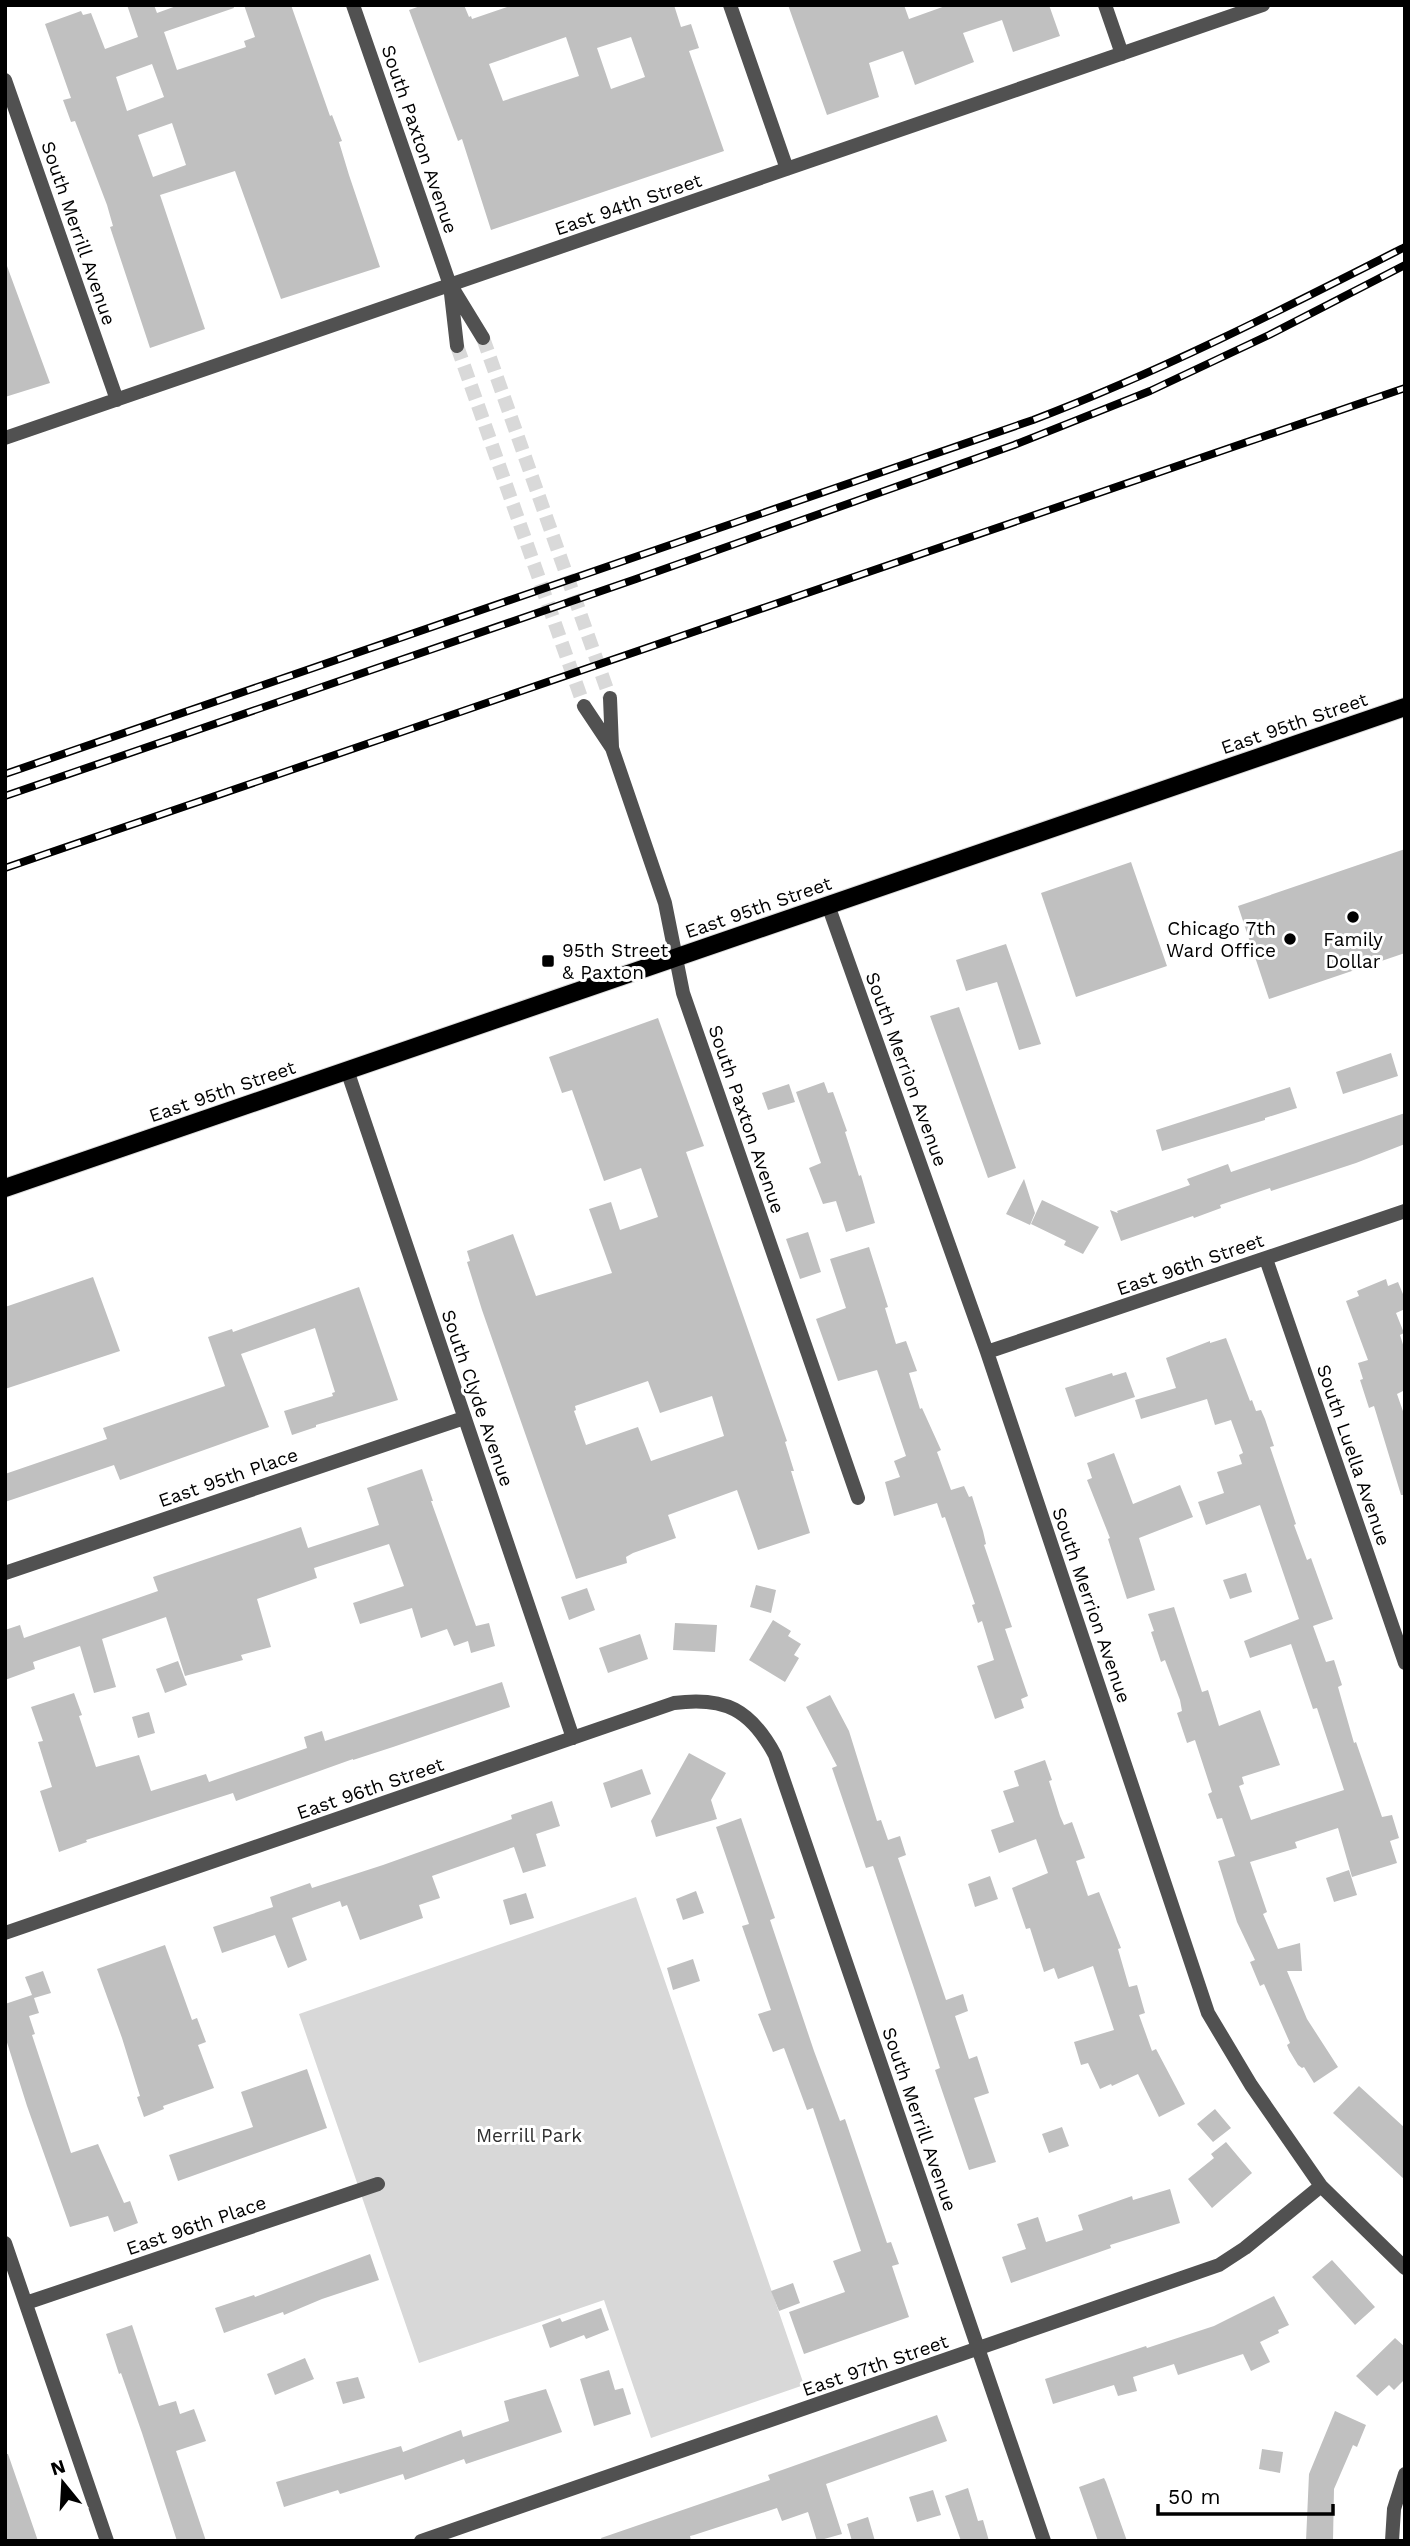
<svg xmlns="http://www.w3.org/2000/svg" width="1410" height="2546" viewBox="0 0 1410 2546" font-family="'Work Sans',sans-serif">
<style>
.green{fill:#d8d8d8}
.building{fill:#c0c0c0;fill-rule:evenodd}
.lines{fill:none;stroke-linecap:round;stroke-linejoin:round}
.minor-tunnel{stroke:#d9d9d9;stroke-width:14;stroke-dasharray:14 7;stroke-linecap:butt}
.primary-casing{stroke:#dbdbdb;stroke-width:20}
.minor{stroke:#515151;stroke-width:14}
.primary{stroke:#000;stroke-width:18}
.rail-casing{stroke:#000;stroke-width:8}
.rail{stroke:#fff;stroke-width:5;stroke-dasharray:16;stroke-linecap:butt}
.poi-dot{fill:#000;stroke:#fff;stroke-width:2.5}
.labels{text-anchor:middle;stroke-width:6;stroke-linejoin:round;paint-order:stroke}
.street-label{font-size:19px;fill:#000;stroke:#fff}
.poi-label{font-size:19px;fill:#000;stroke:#fff;text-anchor:end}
.park-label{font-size:19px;fill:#2f2f2f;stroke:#fff}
</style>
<rect width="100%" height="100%" fill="#fff"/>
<!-- green -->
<path class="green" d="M636,1897l168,488 -153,53 -47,-138 -185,63 -120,-349z"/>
<!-- building -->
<path class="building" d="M127,5h27l3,8 22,-8h54l1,3 -70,24 13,38 69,-23 -2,-6 11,-4 -11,-32h47l39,111 2,-1 10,26 -3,1 10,33 31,92 -99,32 -46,-128 -75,24 45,134 -55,19 -40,-121 3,-1 -6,-21 -32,-84 -4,1 -8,-22 8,-2 -26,-74 36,-13 2,4 8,-2 14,36 33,-12zM152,64l12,33 -37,14 -11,-34zM172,123l14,42 -33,12 -15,-42z
M423,5h41l5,12 2,-1 1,3 41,-14h161l7,22 10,-3 8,24 -10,3 35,100 -233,79 -29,-91 -4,2 -49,-131zM566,37l13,39 -76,25 -14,-37zM631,37l14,40 -34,12 -14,-41z
M788,5h116l5,14 39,-14h101l11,31 -47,16 -11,-32 -39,13 11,29 -59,23 -12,-34 -34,12 10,34 -52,18z
M7,266l43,117 -45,14v-130z
M1405,849v104l-136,46 -31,-93z
M1131,862l36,104 -91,31 -35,-104z
M1006,944l35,100 -22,6 -22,-68 -31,9 -10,-31z
M959,1007l57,161 -28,10 -58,-162z
M658,1018l46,128 -18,6 101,289 -2,1 9,29h-3l19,62 -52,17 -21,-60 -69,25 8,23 -43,15 -7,4 1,6 -51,16 -94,-269 -15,-48 3,-1 -3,-10 46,-17 23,62 76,-23 -23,-64 22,-7 9,28 38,-13 -17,-49 -37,13 -32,-91 -10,3 -13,-36zM648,1381l12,32 52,-17 12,40 -73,25 -13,-34 -52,18 -12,-34 2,-1 -1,-4z
M1391,1053l7,23 -55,18 -7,-22z
M824,1082l4,11 5,-1 14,39 -2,1 14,44 2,-1 14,48 -29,9 -10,-31 -13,3 -14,-36 12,-5 -25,-71z
M789,1084l6,18 -27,8 -6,-17z
M1290,1087l7,21 -32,10v2l-103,31 -6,-21z
M1405,1113v31l-49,19 -85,28 -1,-3 -50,17 1,3 -27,10 -1,-2 -72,25 -11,-31 8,3 -1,-2 73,-26 -3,-6 41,-15 3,8z
M1024,1179l11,34 -5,12 -24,-11z
M1042,1200l57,27 -16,27 -19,-9 2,-4 -35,-17z
M808,1232l13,40 -21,7 -14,-40z
M869,1247l19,60 -3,1 11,36 10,-3 11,30 -8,2 11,36 2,-1 19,42 -4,2 14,38 13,-4 5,11 3,-1 11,35 3,13 -2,1 28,82 -7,2 23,67 -7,3 3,9 -29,11 -18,-53 17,-6 -12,-39 -4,2 -6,-18 3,-1 -30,-87 -3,1 -5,-15 -43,13 -9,-34 15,-5 -6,-16 12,-5 -29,-86 -39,11 -22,-62 30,-11 -16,-49z
M93,1277l27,74 -115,38v-82z
M1386,1279l2,7 10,-4 7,17v10l-9,4 8,20 -4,2 5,16v39l-8,4 8,23v78h-4l-27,-89 -5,2 -9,-28 3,-1 -5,-16 10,-3 -22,-59 13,-5 -2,-5z
M359,1287l39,113 -82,25v2l-24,8 -8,-24 49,-15 -1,-3 3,-1 -20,-64 -74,26 28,73 -149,53 -6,-15 -109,37v-28l102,-35 -4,-11 122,-42 -17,-49 24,-8 1,3z
M1226,1338l24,63 2,-1 4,11 5,-1 4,9 9,27 -4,1 26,77 -2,1 13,35 4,-2 22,61 -20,7 13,36 8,-2 8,25 -4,2 16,56 2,-1 26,75 10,-2 7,23 -9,3 7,22 -45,14 -14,-49 -43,14 2,6 -47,14 17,50 -4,2 15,35 22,-6 2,28h-15l20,48 31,48 -24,16 -10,-16 -2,1 -4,-3 -9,-15 -2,-5 3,-2 -26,-59 -4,2 -10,-24 5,-2 -18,-38 -19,-61 17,-5 -13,-38 -5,1 -9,-25 4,-2 -17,-52 -8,3 -10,-30 5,-2 -2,-11 -15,-40 -4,2 -10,-30 3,-1 -6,-17 26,-7 28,85 6,-2 11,36 41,-16 20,55 -38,12 2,7 -5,2 12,34 93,-30 -27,-82 -4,1 -22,-65 -41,14 -6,-17 55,-22 -39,-114 -54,20 -8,-23 26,-9 -7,-21 25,-8 -3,-9 4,-2 -12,-33 -16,5 -8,-26 -66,20 -6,-19 41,-12 -10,-30 44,-17v2z
M1126,1372l9,25 -60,20 -10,-29 47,-15 1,3z
M1114,1453l19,51 47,-19 13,32 -54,21 16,52 -28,9 -19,-60 2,-1 -23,-58 5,-2 -5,-15z
M422,1469l11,32h-2l45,125 13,-3 6,23 -24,7 -3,-12 -14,5 -7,-17 -26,9 -9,-30 -52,16 -7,-21 51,-17 -15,-42 -75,24 3,10 -60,21 14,48 -30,8 2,5 -58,16 -19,-59 -64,22 14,48 -22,6 -14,-47 -47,16 2,7 -30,11v-50l15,-5 4,13 134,-47 -5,-14 148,-50 7,21 71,-23 -12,-37z
M1246,1573l6,19 -22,7 -7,-19z
M756,1585l20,5 -5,23 -21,-6z
M587,1588l8,22 -26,10 -8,-23z
M773,1620l18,11 -3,5 13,8 -7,11 5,3 -14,24 -36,-22z
M675,1623l42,2 -2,27 -42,-2z
M640,1634l8,25 -40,14 -9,-25z
M178,1661l9,24 -22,8 -9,-24z
M502,1682l8,25 -117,40 -40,13v-1l-117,42 -3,-8 -147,47 1,2 -28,10 -19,-61 12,-4 -14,-45 5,-1 -12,-34 43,-14 8,22 -3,1 17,51 43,-12 12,36 55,-17 3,8 98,-34 -3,-11 18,-6 3,10z
M830,1695l19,36 28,90 4,-1 7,20 12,-4 6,19 -8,3 48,142 17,-6 5,17 -13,5 14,43 8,-3 12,37 -15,5 22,64 -27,8 -34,-100 5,-2 -25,-77 -42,-125 -7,2 -34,-100 5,-2 -31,-59z
M149,1712l6,21 -17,5 -6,-21z
M689,1753l37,20 -15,27 6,19 -61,18 -5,-16z
M1045,1760l7,20 -3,1 11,35 4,9 8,-3 13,36 -9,3 12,35 11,-4 22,56 -3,1 11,38 8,-2 8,28 -6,2 13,36 4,-2 29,55 -26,13 -21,-43 -26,12 -1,-2 -11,5 -12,-26 -7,2 -7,-23 40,-12 -21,-64 -35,13 -4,-11 -10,4 -14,-44 -4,1 -14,-41 36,-15 -12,-34 -37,14 -8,-23 23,-8 -11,-31 16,-5 -5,-15z
M642,1769l9,25 -40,14 -8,-25z
M552,1801l8,25 -24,8 10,32 -23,7 -9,-26 -82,29 8,22 -21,7 4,13 -63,22 -13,-35 -5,2 -2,-6 -48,17 15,42 -19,8 -13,-33 -53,18 -9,-26 60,-20 -3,-10 40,-14 2,5 71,-23 129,-46 -1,-4z
M741,1818l34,100 -5,2 44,131 26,70 5,-2 42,124 4,-1 8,22 -7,2 17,51 -105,37 -15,-42 56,-20 -12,-31 28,-10 -48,-143 -6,2 -23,-62 -11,4 -15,-38 13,-4 -29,-84 7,-2 -33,-97z
M1349,1870l8,25 -23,7 -8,-24z
M990,1876l8,23 -23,8 -7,-23z
M696,1891l8,22 -21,7 -7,-21z
M526,1893l8,25 -24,7 -7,-25z
M165,1945l27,75 5,-2 9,24 -8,3 16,43 -51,18 1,3 -20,8 -7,-20 3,-1 -18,-58 -25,-69z
M693,1959l7,22 -27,9 -6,-22z
M43,1971l8,22 -17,5 5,15 -10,3 6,18 -3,1 39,118 27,-9 26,59 6,-2 8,22 -24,9 -6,-16 -38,11 -43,-121 -22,-70v-32l27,-9 -7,-18z
M307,2069l20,59 -149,53 -9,-26 84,-28 -12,-35z
M1359,2086l46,42v52l-72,-67z
M1215,2109l16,19 -18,14 -16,-18z
M1062,2127l7,19 -20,7 -7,-19z
M1226,2142l26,31 -40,35 -24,-29 26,-21 -3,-4z
M1170,2189l10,34 -70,22 1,3 -100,35 -9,-26 24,-8 -9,-25 21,-7 8,25 37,-12 -5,-15 54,-19 1,4z
M370,2254l9,26 -57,19 -38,16 -1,-3 -59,21 -9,-25 39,-13 1,2z
M1332,2260l43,47 -20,18 -43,-48z
M793,2283l7,20 -21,8 -8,-20z
M1274,2296l15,29 -11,5 1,3 -19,9 10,20 -19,9 -8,-17 -65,21 -4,-11 -41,13 4,14 -19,5 -4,-11 -61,19 -8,-25 101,-33 1,2 67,-22z
M601,2308l8,22 -23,9 -2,-4 -34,13 -8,-23 18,-7 2,4z
M132,2325l27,81 17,-5 4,13 14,-5 12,32 -30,10 30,90h-29l-35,-108 -21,-60 -2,1 -13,-40z
M1395,2338l10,9v32l-11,11 -5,-5 -12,11 -21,-20z
M305,2358l9,21 -39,16 -8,-21z
M609,2370l6,20 8,-2 8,26 -37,12 -14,-47z
M358,2377l7,21 -22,6 -7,-22z
M546,2389l16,43 -96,32 -2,-5 -59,21 -2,-6 -63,20 -2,-4 -54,17 -8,-25 125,-36 2,6 58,-22 2,7 46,-16 -5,-20z
M1335,2411l31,14 -9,22 -4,-2 -19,44 -1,52h-27l3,-67z
M937,2415l10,26 -121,43 16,50 -25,7 -9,-29 -26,9 -5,-13 -83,27 -4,1 1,5h-89l-1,-3 169,-58 -2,-5z
M1262,2449l21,3 -3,21 -21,-4z
M5,2454h3l30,87h-33z
M1104,2478l2,4 21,59h-29l-19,-54z
M968,2488l10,33 5,-1 6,21h-28l-16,-45z
M933,2490l8,25 -24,7 -8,-25z
M868,2517l7,24h-23l-5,-17z"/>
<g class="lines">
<!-- minor-tunnel -->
<path class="minor-tunnel" d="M483,338l127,360
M457,346l127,360"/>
<!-- primary casing -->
<g class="primary-casing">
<path id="primary" d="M5,1188l1400,-481"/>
</g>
<!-- minor -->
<path class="minor" d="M353,5l97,280 7,61
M730,5l57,164
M1105,5l17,49
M5,80l112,320
M453,289l30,49
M5,438l1258,-433
M610,698l2,49
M584,706l28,42 53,155 18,90 175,505
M828,905l159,447 221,661 43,72 70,101 84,82
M347,1070l226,668
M1266,1259l139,404
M987,1352l418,-141
M5,1573l459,-155
M5,1933l669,-230c51,-7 77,7 101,52l269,786
M5,2243l102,298
M26,2303l352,-119
M421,2541l798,-276 26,-17 76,-62
M1392,2541l2,-32 11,-35"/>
<!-- primary -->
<use href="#primary" class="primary"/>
<!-- rail casing -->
<g class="rail-casing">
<path id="rail" d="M5,774l1028,-354c129,-49 250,-111 372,-173
M5,796l631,-217 378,-134 136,-54 119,-56 136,-70
M5,868l1400,-480"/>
</g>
<!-- rail -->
<use href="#rail" class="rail"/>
</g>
<!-- markers -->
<g class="poi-dot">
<circle cx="1353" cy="917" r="7"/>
<circle cx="1290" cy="939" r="7"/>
<rect x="541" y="954" width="14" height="14" rx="3.5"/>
</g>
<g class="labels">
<!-- street labels -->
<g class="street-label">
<text transform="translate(420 139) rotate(71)" y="7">South Paxton Avenue</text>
<text transform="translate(628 204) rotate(-19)" y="7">East 94th Street</text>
<text transform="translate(79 233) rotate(71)" y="7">South Merrill Avenue</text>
<text transform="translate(1294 723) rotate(-19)" y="7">East 95th Street</text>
<text transform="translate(758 907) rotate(-19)" y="7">East 95th Street</text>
<text transform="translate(907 1069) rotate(70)" y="7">South Merrion Avenue</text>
<text transform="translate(222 1091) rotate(-19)" y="7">East 95th Street</text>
<text transform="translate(747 1119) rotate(71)" y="7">South Paxton Avenue</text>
<text transform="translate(1190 1264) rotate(-19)" y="7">East 96th Street</text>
<text transform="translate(478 1398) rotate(71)" y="7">South Clyde Avenue</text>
<text transform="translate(1354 1455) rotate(71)" y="7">South Luella Avenue</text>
<text transform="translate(228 1477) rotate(-19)" y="7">East 95th Place</text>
<text transform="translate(1092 1605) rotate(71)" y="7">South Merrion Avenue</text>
<text transform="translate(370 1788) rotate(-19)" y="7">East 96th Street</text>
<text transform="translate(920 2119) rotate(71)" y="7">South Merrill Avenue</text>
<text transform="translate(196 2225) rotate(-19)" y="7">East 96th Place</text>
<text transform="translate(875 2365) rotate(-19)" y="7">East 97th Street</text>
</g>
<!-- poi labels -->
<g class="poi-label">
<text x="1276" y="935">Chicago 7th<tspan x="1276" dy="22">Ward Office</tspan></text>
<text x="1353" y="946" text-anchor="middle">Family<tspan x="1353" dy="22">Dollar</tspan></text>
<text x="562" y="957" text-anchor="start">95th Street<tspan x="562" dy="22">&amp; Paxton</tspan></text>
</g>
<!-- park labels -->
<g class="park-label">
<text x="529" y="2142">Merrill Park</text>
</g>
</g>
<!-- border -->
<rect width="1410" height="2546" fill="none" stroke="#000000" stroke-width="14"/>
<!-- north arrow -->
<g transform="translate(63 2483) rotate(342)" stroke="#ffffff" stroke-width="5" paint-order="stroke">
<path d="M0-5L12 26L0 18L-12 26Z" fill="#000000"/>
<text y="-10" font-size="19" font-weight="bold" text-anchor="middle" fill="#000000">N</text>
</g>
<!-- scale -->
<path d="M1158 2504v10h175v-10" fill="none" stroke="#000000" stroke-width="3.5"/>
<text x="1168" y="2504" font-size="21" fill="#000000" stroke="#ffffff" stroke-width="5" paint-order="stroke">50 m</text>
</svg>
